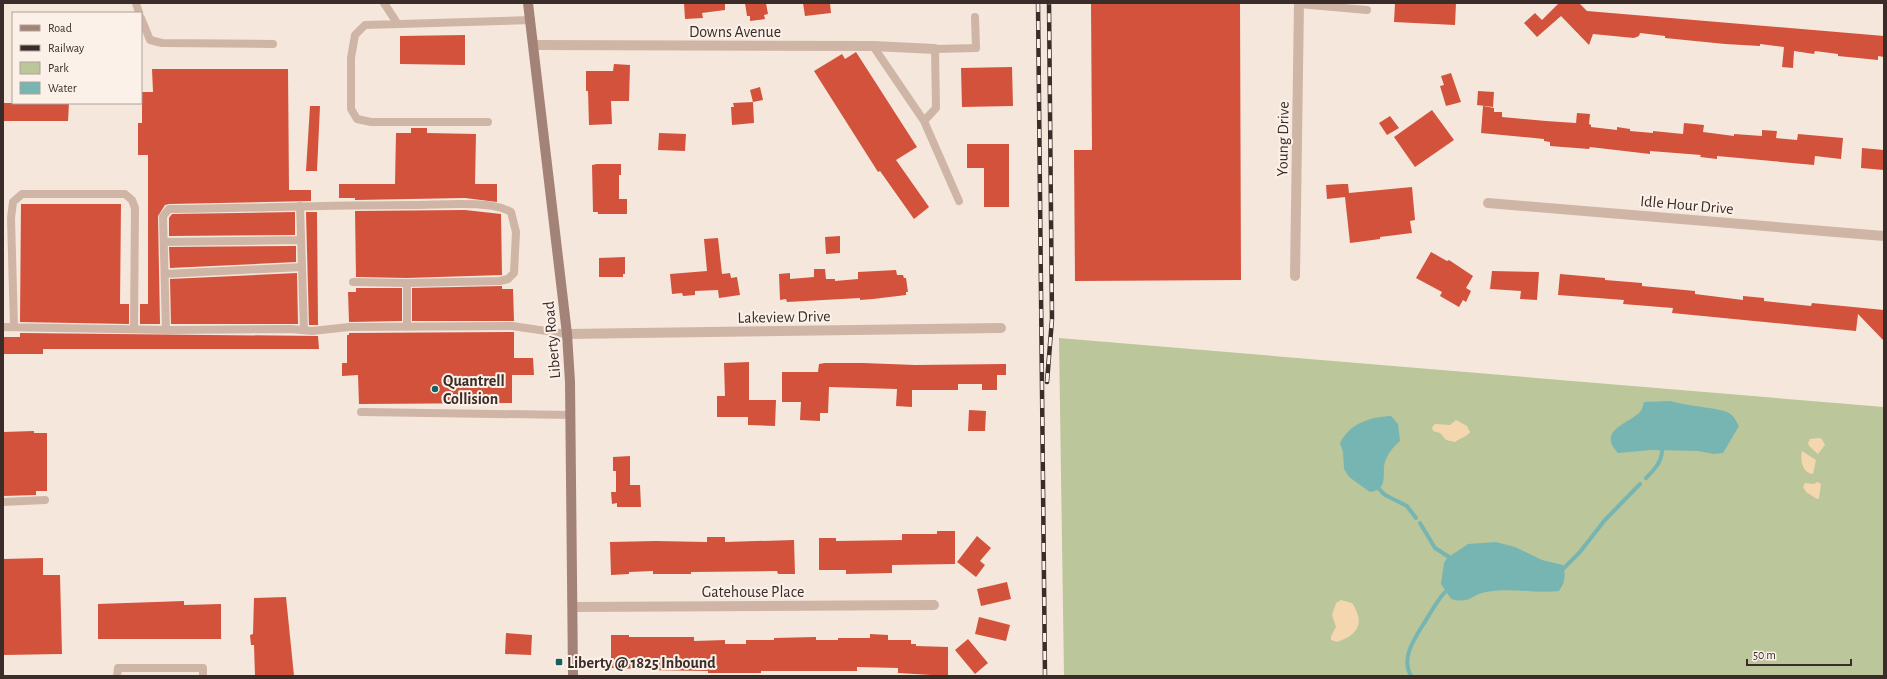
<svg xmlns="http://www.w3.org/2000/svg" width="1887" height="679" viewBox="0 0 1887 679" font-family="'Alegreya Sans',sans-serif">
<style>
.green{fill:#bbc69a}
.sand{fill:#f4d6af}
.water{fill:#77b5b2}
.lines{fill:none;stroke-linecap:round;stroke-linejoin:round}
.stream{stroke:#77b5b2;stroke-width:4}
.building{fill:#d3523b}
.lane{stroke:#cfb5a6;stroke-width:8}
.street{stroke:#cfb5a6;stroke-width:10}
.secondary{stroke:#a38377;stroke-width:10}
.rail-casing{stroke:#3a2c28;stroke-width:4.5}
.rail{stroke:#fcf1e9;stroke-width:3;stroke-dasharray:9;stroke-linecap:butt}
.poi-dot{fill:#18605f;stroke:#fcf1e9;stroke-width:1.5}
.labels{text-anchor:middle;stroke-width:4;stroke-linejoin:round;paint-order:stroke}
.street-label{font-size:16px;fill:#3a2c28;stroke:#fcf1e9}
.poi-label{font-size:16px;font-weight:bold;fill:#3a2c28;stroke:#fcf1e9;text-anchor:start}
</style>
<rect width="100%" height="100%" fill="#f5e7dc"/>
<!-- green -->
<path class="green" d="M1059,338l825,69v269h-820z"/>
<!-- sand -->
<path class="sand" d="M1456,420l11,6 3,6c-2,4 -11,7 -15,10l-9,-2 -6,-7 -7,-2 -1,-4 3,-3 15,1z
M1819,438l3,1 3,6 -7,9 -9,-8 -1,-3 2,-4z
M1802,451l14,9 -3,14c-11,-1 -13,-15 -11,-23z
M1818,482l3,2 -2,14 -2,1 -11,-7 -3,-5 2,-4 8,1z
M1341,600l11,3c13,19 7,32 -15,39l-6,-2v-4l5,-9 -4,-12 4,-12z"/>
<!-- water -->
<path class="water" d="M1671,401c13,5 51,7 58,12 5,3 7,8 10,13l-16,27 -9,1 -16,-3 -46,-1 -34,3c-21,-22 9,-29 21,-40 3,-2 4,-8 5,-11z
M1391,416l7,8 2,17c-6,5 -11,11 -14,18 -6,13 5,30 -16,33l-21,-15 -5,-8 -1,-17 -3,-9c10,-20 30,-26 51,-27z
M1496,542l19,5 27,13 21,5c3,10 2,18 -4,26 -24,3 -49,-4 -73,1 -16,3 -15,12 -35,7l-10,-15 3,-21 3,-5 21,-14z"/>
<g class="lines">
<!-- stream -->
<path class="stream" d="M1646,478c8,-8 16,-16 16,-28
M1379,489l6,6 22,11 9,12
M1420,523l15,25 14,9
M1564,568l16,-16 24,-31 36,-37
M1411,676c-12,-21 8,-43 18,-61 5,-8 9,-15 16,-23"/>
</g>
<!-- building -->
<path class="building" d="M684,3h41v7l-23,3 1,5 -18,1z
M745,3h21l2,11 -4,1 1,4 -15,2v-5h-3z
M803,3h27l1,10 -26,3z
M1091,3h149l1,277 -166,1 -1,-131h18z
M1395,3h61l-1,22 -61,-3z
M1559,3h20l8,8 297,25v21l-6,-1v4l-40,-4v-2l-23,-3 -1,3 -20,-3 -1,17 -11,-1 2,-20 -24,-3v2l-35,-2 -60,-6v-2l-25,-3 -1,3 -5,2 -41,-4 -4,11 -28,-29 -24,21 -13,-14 11,-10 7,7z
M465,35v30l-65,-1v-28z
M856,52l61,95 -21,13 33,47 -15,12 -34,-48 -2,1 -64,-101 28,-17 3,5z
M614,64l16,1 -1,36h-18l1,23 -23,1 -1,-34h-2v-20h27z
M1012,67l1,39 -51,1 -1,-39z
M152,69h136l1,121h22v11l-142,3 -4,1 -7,11 2,108h-20v-20h8v-149h-10v-32h4v-31h11z
M1451,73l10,29 -15,4 -6,-20 4,-1 -3,-9z
M760,87l3,13 -10,2 -3,-12z
M1478,91l16,1 -1,15 -16,-2z
M753,102l1,21 -22,2 -1,-18h3l-1,-4z
M4,103h65l-1,18h-64z
M310,106h10l-3,65h-11z
M1483,106l11,2v4h8v5l44,4 30,2 1,-10 13,1 -1,10 2,1v2l26,3v-3l13,2v2l23,2v-2l30,3 1,-11 20,2 -1,7 31,4v-2l28,2v-6l15,1 -1,7 21,2 1,-6 45,4 -2,21 -26,-3 -1,9 -97,-9v3l-17,-2 1,-2 -51,-4v3l-60,-7 -1,2 -39,-3v-4l-6,-1v-2l-63,-6z
M1432,110l22,30 -39,27 -21,-30z
M1390,116l9,12 -12,7 -8,-12z
M411,128h16v5l49,1 -1,50h22v18l-32,-4 -110,2v-2h-16v-14h56l1,-51h15z
M659,133l27,1 -1,17 -27,-1z
M967,144h42v63h-25v-39h-17z
M1862,148l22,2v20l-23,-2z
M597,164h24v11h-2v24h8v15h-29v-2h-5l-1,-47z
M1342,184h6l1,9 63,-6 3,33 -5,1 2,12 -32,4v2l-30,4 -5,-46 -18,2 -1,-14z
M21,204h100l-1,100h9v20l-109,-2z
M465,210l36,4 1,61 -95,3 -51,-1 -1,-66z
M295,212v23l-126,1v-18l3,-4z
M306,212h11l1,113h-9z
M840,236v17l-14,1 -1,-17z
M718,238l4,36 8,-1 1,5 6,-1 3,18 -21,3 -1,-8 -23,1v4l-12,1 -1,-3 -10,1 -2,-20 37,-3 -3,-32z
M296,246v16l-126,6 -1,-21z
M1431,252l16,9 2,-1 24,16 -7,12 5,3 -5,11 -3,-2 -4,7 -19,-11 2,-4 -26,-14z
M625,257v17h-2v3h-24v-19z
M814,269h11l1,10h9v2l23,-2v-7l38,-2 1,5h6l1,3h2l2,14h-2v3l-33,4 -13,1v-2l-73,4 -1,-3 -6,1 -1,-26 11,-1v6l24,-2z
M1492,271l47,1 -2,28 -17,-1 1,-8 -31,-2z
M297,273l1,51h-127l-1,-45z
M1560,274l45,4v2l37,3v3l53,5v3l48,6v-4l21,2v3l47,5 1,-3 72,7v31l-26,-27 -2,17 -184,-18 1,-5 -50,-4 1,-4 -66,-5z
M502,286v3h11l1,32h-102v-33z
M356,288h46v33l-53,1 -1,-30h8z
M512,332h2v26h19l1,17h-22v28l-153,1 -1,-29 -16,1v-13h5v-28h2v-2z
M20,333l298,3 1,13h-276v5h-40v-17h17z
M749,362v38h27l-1,26 -27,-1v-8h-31v-21h8l-1,-33z
M863,363l52,2 91,-1v11h-9v15h-15v-6h-24v6h-46v17l-16,-1 1,-17 -68,-2 -1,26h-8v8l-20,-1 1,-18h-19v-30h36l1,-8 6,-1z
M969,410l17,1 -1,20h-17z
M34,431v2h13v58h-11v4l-33,1v-64z
M630,456v29h10l1,22h-24v-4l-5,1 -1,-12h5v-21h-3v-14z
M937,531h18v33l-63,1v8l-46,1v-4h-27v-32h17v3l66,-1v-6h35z
M977,536l14,12 -11,13 5,4 -9,12 -19,-15z
M707,537h18v5l69,-2 1,34h-17l-1,-3 -86,1v2h-38v-3l-24,1v2l-18,1 -1,-33 46,-1 51,1z
M43,558v17h17l2,79 -59,1v-96z
M1007,582l4,17 -30,7 -4,-17z
M286,597l8,79h-39l-1,-31h-3l-1,-10 3,-1 1,-36z
M184,601v4l37,-1v35h-123v-35z
M979,617l31,8 -4,16 -31,-7z
M506,633l26,2 -1,20 -26,-1z
M870,634l18,1v5h23v4h5v2l32,1v29l-50,-3v-5l-41,-1v4h-96v2h-53v-2l-64,-1v-1l-33,-1v-33h18v2h65v4l31,-1v4h21v-4h28v-2l42,-1v3h22v-2h32z
M968,639l20,24 -13,11 -20,-24z"/>
<g class="lines">
<!-- lane -->
<path class="lane" d="M136,3l3,10
M384,3l13,20
M1299,4l68,6
M141,18l9,22 12,3 111,1
M873,46l51,75 12,-13 -1,-59 41,-1 -1,-31
M924,121l35,80
M488,122h-117l-14,-3 -6,-10v-51l4,-23 10,-10 166,-5
M300,206l4,124
M164,242l137,-2
M165,274l137,-7
M353,282l54,1v44
M3,327l167,3 121,-1 21,2 37,-4 163,-1 55,8
M14,327l-3,-109 2,-16 9,-8h103l7,6 3,8 -1,121
M166,330l-3,-114 6,-7c82,-1 164,-4 246,-4 25,0 76,-5 96,7l5,20 -2,41 -6,6 -8,2 -93,2
M361,412l210,3
M3,502l42,-2
M117,676l1,-8h85v8"/>
<!-- street -->
<path class="street" d="M535,45l338,1 62,3
M1488,203l396,33
M1295,276l4,-273
M567,334l434,-6
M573,607l361,-2"/>
<!-- secondary -->
<path class="secondary" d="M528,3l39,331 3,48 3,294"/>
<!-- rail casing -->
<g class="rail-casing">
<path id="rail" d="M1038,3l7,673
M1047,382l5,-63 -3,-316"/>
</g>
<!-- rail -->
<use href="#rail" class="rail"/>
</g>
<!-- markers -->
<g class="poi-dot">
<circle cx="435" cy="389" r="4"/>
<rect x="555" y="658" width="8" height="8" rx="2"/>
</g>
<g class="labels">
<!-- street labels -->
<g class="street-label">
<text x="735" y="37">Downs Avenue</text>
<text transform="translate(1282 139) rotate(-89)" y="6">Young Drive</text>
<text transform="translate(1687 204) rotate(5)" y="6">Idle Hour Drive</text>
<text transform="translate(784 316) rotate(-1)" y="6">Lakeview Drive</text>
<text transform="translate(551 340) rotate(-95)" y="6">Liberty Road</text>
<text x="753" y="597">Gatehouse Place</text>
</g>
<!-- poi labels -->
<g class="poi-label">
<text x="443" y="386">Quantrell<tspan x="443" dy="18">Collision</tspan></text>
<text x="567" y="668">Liberty @ 1825 Inbound</text>
</g>
</g>
<!-- border -->
<rect width="1887" height="679" fill="none" stroke="#3a2c28" stroke-width="8"/>
<!-- legend -->
<rect x="12" y="12" width="130" height="92" fill="#fcf1e9" stroke="#aea29c"/>
<rect x="20" y="25" width="20" height="6" fill="#a38377" stroke="#aea29c"/>
<text x="48" y="32" font-size="12" fill="#3a2c28">Road</text>
<rect x="20" y="45" width="20" height="6" fill="#3a2c28" stroke="#aea29c"/>
<text x="48" y="52" font-size="12" fill="#3a2c28">Railway</text>
<rect x="20" y="62" width="20" height="12" fill="#bbc69a" stroke="#aea29c"/>
<text x="48" y="72" font-size="12" fill="#3a2c28">Park</text>
<rect x="20" y="82" width="20" height="12" fill="#77b5b2" stroke="#aea29c"/>
<text x="48" y="92" font-size="12" fill="#3a2c28">Water</text>
<!-- scale -->
<path d="M1747 659v6h104v-6" fill="none" stroke="#3a2c28" stroke-width="2"/>
<text x="1753" y="659" font-size="12" fill="#3a2c28" stroke="#fcf1e9" stroke-width="3" paint-order="stroke">50 m</text>
</svg>
